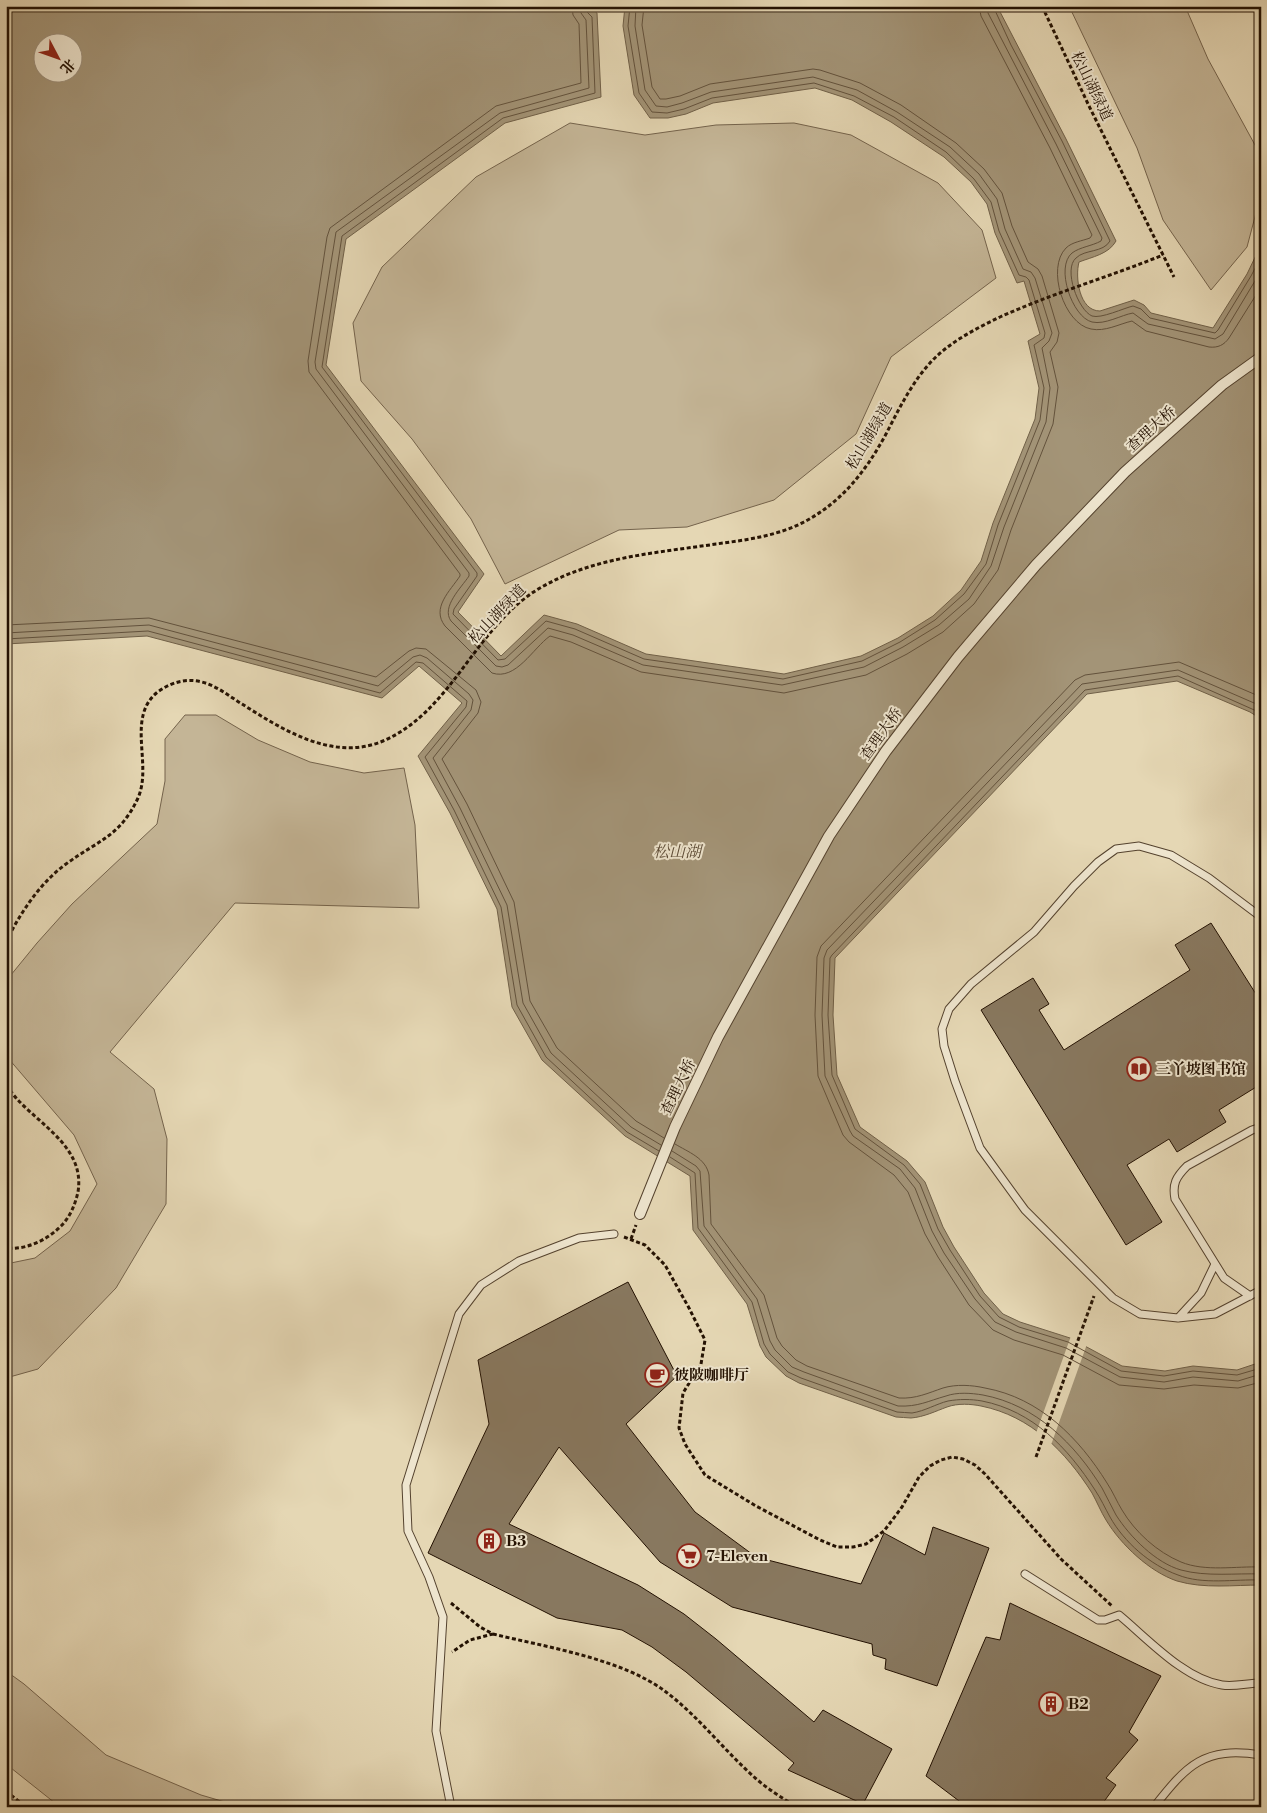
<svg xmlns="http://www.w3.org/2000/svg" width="1267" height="1813" viewBox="0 0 1267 1813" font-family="'Libre Bodoni','Noto Serif SC',serif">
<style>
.green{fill:#c4b596;stroke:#74634c}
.water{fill:#a39477;stroke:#706048;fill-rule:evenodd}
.pier{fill:#e5d7b4}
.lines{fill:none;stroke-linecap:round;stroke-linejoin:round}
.shore{stroke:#63523c;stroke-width:1}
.building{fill:#88785f;stroke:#231102}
.service-casing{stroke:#54422e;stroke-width:9}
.pedestrian-casing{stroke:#54422e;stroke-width:12}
.path{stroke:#231102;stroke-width:3;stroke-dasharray:4 2.5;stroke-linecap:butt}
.service{stroke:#eee5ce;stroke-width:7}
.pedestrian{stroke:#eee5ce;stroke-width:10}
.labels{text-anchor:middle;stroke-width:4;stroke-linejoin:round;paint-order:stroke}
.street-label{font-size:15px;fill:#231102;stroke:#eee5ce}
.poi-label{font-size:15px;font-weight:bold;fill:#231102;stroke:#eee5ce;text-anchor:start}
.water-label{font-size:16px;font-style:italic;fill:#5d4c37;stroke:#eee5ce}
</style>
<rect width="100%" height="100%" fill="#e5d7b4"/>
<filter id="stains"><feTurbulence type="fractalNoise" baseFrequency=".004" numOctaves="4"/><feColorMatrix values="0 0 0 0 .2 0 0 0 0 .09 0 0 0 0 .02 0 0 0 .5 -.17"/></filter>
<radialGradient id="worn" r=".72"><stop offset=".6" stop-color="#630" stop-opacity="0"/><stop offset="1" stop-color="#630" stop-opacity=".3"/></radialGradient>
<!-- green -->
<path class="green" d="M1069,6h116l23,53 53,97v38l-14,53 -36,43 -48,-70 -26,-72z
M570,123l75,12 71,-10 78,-2 57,12 87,48 44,47 14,48 -105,79 -35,77 -82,66 -87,27 -68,3 -114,54 -34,-65 -59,-80 -51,-58 -8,-58 29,-56 94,-90z
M185,715h31l42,25 52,22 54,11 40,-5 11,57 4,83 -184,-5 -125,149 44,37 13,50 -1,65 -50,84 -78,81 -32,9v-114l29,-6 35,-27 27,-47 -23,-49 -66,-77 -2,-77 31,-38 35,-39 85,-80 8,-43v-42z
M6,1671l18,13 82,71 95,40 41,12h-182l-54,-43z"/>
<!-- water -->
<path class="water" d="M6,6h582l9,7 4,84 -96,26 -159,116 -20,126 158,209 -26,38 43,44 43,-41 33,9 69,30 138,20 77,-18 37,-18 35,-22 28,-26 20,-29 12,-38 42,-104 4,-31 -11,-47 12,-7 -16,-53 -7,2 -22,-50 -8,-29 -16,-22 -27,-25 -53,-35 -39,-22 -37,-12 -102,15 -27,11 -18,4h-18l-16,-23 -11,-69 2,-20h372l69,133 50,102c-7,13 -24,16 -37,21 -4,15 0,49 21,49l34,-11 10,5 7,8 62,15 34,-54 14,-29v474l-11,-7 -73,-31 -90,13 -252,264 -2,57 4,60 23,52 47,34 18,21 18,45 11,20 30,46 19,21 17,8 50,16 52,28 43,5 28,-5 44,4 24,-8v223c-27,0 -57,4 -84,-4 -27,-9 -56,-36 -71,-61 -5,-8 -9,-18 -14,-27 -26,-41 -61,-77 -111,-87 -10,-2 -23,-3 -34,1 -11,4 -23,10 -36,11 -5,0 -10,-1 -15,-1l-97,-34 -13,-7 -20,-19 -6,-11 -13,-42 -54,-74 -3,-54 -65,-40 -83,-76 -30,-53 -15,-98 -47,-96 -32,-57 44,-53 -43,-37 -37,32 -235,-62 -141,8zM42,42h30v30h-30z"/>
<!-- pier -->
<path class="pier" d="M1071,1336l16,8 -36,101 -15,-12z"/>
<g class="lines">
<!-- shore -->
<path class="shore" d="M572,6l1,9 6,9 2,59 -85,23 -166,122 -3,9 -19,124 1,11 151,202v2c-10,15 -29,32 -15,50l47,47c24,8 41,-25 58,-37l21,6 70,30 143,21 82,-18 41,-21 36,-22 31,-28 24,-34 13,-40 42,-106 5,-37 -8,-35 7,-10 2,-9 -17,-57 -4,-7 -10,-7 -16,-36 -10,-33 -18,-24 -28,-26 -55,-38 -41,-22 -40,-13 -7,-1 -103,15 -30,12 -14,3h-6l-8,-12 -10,-62 2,-19
M579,6l2,7 5,7 3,68 -89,25 -164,119 -21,130 1,7 153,204v3c-8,12 -28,31 -18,45l45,45 6,1 6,-2 40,-37 25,7 70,30 139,20 82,-18 39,-20 36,-22 30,-26 22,-33 13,-39 42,-105 4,-34 -8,-40 7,-7 3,-8 -17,-55 -4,-6 -8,-3 -18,-40 -8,-30 -18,-25 -29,-27 -53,-35 -40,-22 -44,-13 -102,15 -29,11 -15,4 -11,-1 -11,-16 -10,-64 1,-20
M585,6l1,5 6,6 3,76 -92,25 -161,118 -20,131 155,206v3l-23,33 -1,5 45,46 7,-1 41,-38 29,8 69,30 139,20 79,-18 38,-19 35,-22 29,-26 22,-30 12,-39 42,-105 4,-32 -10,-43 10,-7 1,-5 -16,-53 -3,-3 -7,-2 -20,-44 -8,-29 -17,-23 -28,-27 -52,-35 -40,-21 -40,-13 -102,15 -28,11 -17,4 -15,-1 -13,-19 -11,-67 2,-20
M979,6l2,10 69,132 42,87 -2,3c-8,3 -18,4 -24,10 -20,20 -2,76 25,81 14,3 28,-5 41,-8l14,10 63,16c9,1 15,-2 20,-9l32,-51
M986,6l2,7 68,131 46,94 -1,3c-9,5 -21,6 -29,12 -17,14 0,64 20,69 13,3 29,-7 41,-9l15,11 67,15 8,-5 38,-63
M993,6l18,39 51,96 48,100c-7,12 -25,8 -34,17 -13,11 2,52 16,58 9,3 32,-8 41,-10l8,3 9,9 65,15 3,-3 33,-54 10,-19
M6,625l143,-7 227,59 33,-26 7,-3 10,1 50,41 5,12 -3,11 -36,46 25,45 47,98 16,99 27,47 79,73 28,17
M6,633l143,-8 229,61 35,-29 7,-2 7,3 42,36 4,6 -2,10 -38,48 27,50 47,97 16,98 28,50 80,74 30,18
M6,639l142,-8 232,62 36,-31 7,1 44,38 -1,6 -41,50 29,53 47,97 16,98 29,52 81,75 32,19
M1261,697l-82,-35 -94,13 -10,5 -254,266 -4,11 -2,58 3,61 25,59 6,7 45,33 14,17 17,42 13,23 31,48 24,25 21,10 49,15 56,30 45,4 30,-4 44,3 23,-6
M1261,706l-83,-36 -96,14 -255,266 -3,8 -2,57 3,61 25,55 3,5 47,33 15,19 17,43 12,22 31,46 20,23 21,10 50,16 54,29 44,5 29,-5 45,4 23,-7
M1261,713l-83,-37 -93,14 -253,265 -2,3 -2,57 4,60 23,54 49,36 16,19 18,45 12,21 30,46 19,21 20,10 49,15 53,29 43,5 29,-5 44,4 24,-7
M675,1144c13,8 31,14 34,31l2,49 53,71 13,43 5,8 14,14 11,6 92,32c17,1 29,-5 44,-10 13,-4 29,-3 42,0 55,10 94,50 122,95 6,9 10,19 15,27 13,22 35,42 59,52 24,10 55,4 80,5
M672,1151l24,15 4,5 4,55 53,73 13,42 5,9 17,17 12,5 94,34c20,1 30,-5 48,-10 11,-4 25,-3 37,-1 53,10 92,49 119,93 5,9 9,18 14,27 14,22 40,48 65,55 26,7 54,3 80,4
M670,1157l25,16 3,55 54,74 12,42 6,10 18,18 13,6 96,34c5,0 10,1 15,1 13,-2 24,-9 36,-12 11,-2 23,-2 34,0 51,10 86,47 113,89 6,9 10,18 15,27 14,25 40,48 68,58 25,10 56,4 83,5"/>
</g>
<!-- building -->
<path class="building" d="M1211,923l50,79v82l-42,26 7,12 -49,30 -8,-13 -42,26 35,57 -36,23 -145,-235 52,-32 16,26 -10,6 25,40 126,-80 -15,-25z
M628,1282l49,94 -51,48 69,88 61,45 105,27 23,-51 41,22 8,-28 56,21 -52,138 -52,-17 1,-10 -13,-4 -1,-11 -140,-37 -72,-45 -101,-115 -50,77 129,61 46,29 32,25 98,83 9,-12 69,39 -29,55 -75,-34 6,-7 -108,-91 -34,-25 -30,-17 -65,-12 -129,-65 61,-129 -11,-64z
M1010,1603l151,73 -32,56 9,8 -32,38 10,7 -16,22h-97l-8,-6 -4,6h-24l-41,-31 60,-139 14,3z"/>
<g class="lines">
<!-- service casing -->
<g class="service-casing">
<path id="service" d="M1261,917l-52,-39 -38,-23 -32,-9 -23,3 -18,13 -24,24 -40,46 -63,52 -22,25 -7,20 2,17 11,35 25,67 45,62 88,88 27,16 38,4 37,-4 46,-24
M1250,1296l-26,-18 -49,-79c-3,-15 1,-22 12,-33l65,-36 9,-3
M1178,1318l23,-25 14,-29
M1025,1574l73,46h7l14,-5c29,24 65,64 103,70 13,2 26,-2 39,-2
M451,1807l-15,-76 7,-114 -14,-40 -21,-46 -2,-46 53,-171 22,-29 38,-24 60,-23 35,-4
M1154,1807c33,-42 50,-61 107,-52"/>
</g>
<!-- pedestrian casing -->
<g class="pedestrian-casing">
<path id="pedestrian" d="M640,1214l35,-87 43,-90 111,-201 57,-85 72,-94 78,-92 89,-93 97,-87 39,-28"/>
</g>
<!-- path -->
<path class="path" d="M1042,6l47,100 85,171
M6,942c14,-29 34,-59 60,-78 31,-23 54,-27 72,-66 15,-34 -13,-82 21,-107 13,-9 28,-13 43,-9 15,4 27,14 40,22 41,26 91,58 141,37 70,-30 92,-115 157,-153 53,-31 116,-35 176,-44 30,-4 61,-8 88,-22 38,-20 62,-51 82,-88 13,-25 25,-50 44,-71 18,-20 45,-34 70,-46 53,-24 109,-40 163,-62
M6,1085c4,5 8,11 12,15 25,27 67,49 60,92 -3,13 -8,25 -17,34 -14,14 -34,24 -55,22
M624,1237l21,8 20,20 24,43 16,32 -4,24 -18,29 -4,35 6,16 20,31 51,31 64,34 17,7h16l13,-3 18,-13 18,-24 17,-30 11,-11 11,-6 11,-3 11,2 12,6 10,9 76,85 51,47
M631,1239l5,-14
M1036,1457l58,-161
M451,1603l29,24 13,7 -23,6 -18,12
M493,1634c53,13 130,25 173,58 32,24 57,57 87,84 13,12 29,22 44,31
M6,1791l20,16"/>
<!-- service -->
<use href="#service" class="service"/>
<!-- pedestrian -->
<use href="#pedestrian" class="pedestrian"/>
</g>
<!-- icons -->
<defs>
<g id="library-ring" transform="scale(1.25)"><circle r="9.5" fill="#eee5ce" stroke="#8f2418" stroke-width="1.5"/><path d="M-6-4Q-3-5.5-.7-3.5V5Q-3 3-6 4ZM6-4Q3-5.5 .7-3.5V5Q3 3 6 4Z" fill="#8f2418"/></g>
<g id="cafe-ring" transform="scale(1.25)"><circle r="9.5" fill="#eee5ce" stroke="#8f2418" stroke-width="1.5"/><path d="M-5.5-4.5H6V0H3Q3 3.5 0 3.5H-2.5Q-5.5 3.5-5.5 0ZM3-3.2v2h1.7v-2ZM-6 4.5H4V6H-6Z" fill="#8f2418"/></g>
<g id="building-ring" transform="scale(1.25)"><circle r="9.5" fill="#eee5ce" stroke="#8f2418" stroke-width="1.5"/><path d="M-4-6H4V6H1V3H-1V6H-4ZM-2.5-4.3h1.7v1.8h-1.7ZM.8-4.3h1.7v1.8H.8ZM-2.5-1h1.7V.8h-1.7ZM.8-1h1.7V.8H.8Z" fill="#8f2418"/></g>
<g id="supermarket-ring" transform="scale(1.25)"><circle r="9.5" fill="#eee5ce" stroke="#8f2418" stroke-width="1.5"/><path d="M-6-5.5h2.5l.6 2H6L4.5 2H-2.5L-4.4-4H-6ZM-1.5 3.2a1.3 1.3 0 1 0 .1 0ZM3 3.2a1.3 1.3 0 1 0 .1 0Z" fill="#8f2418"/></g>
</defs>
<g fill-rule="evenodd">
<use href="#library-ring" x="1139" y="1069"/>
<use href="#cafe-ring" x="657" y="1375"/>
<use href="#building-ring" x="489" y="1541"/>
<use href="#supermarket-ring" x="689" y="1556"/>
<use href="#building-ring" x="1051" y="1704"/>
</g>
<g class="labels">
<!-- street labels -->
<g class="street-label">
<text transform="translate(1092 86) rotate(64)" y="5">松山湖绿道</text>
<text transform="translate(1151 429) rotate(-42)" y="5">查理大桥</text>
<text transform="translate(869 436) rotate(-59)" y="5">松山湖绿道</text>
<text transform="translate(497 614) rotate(-46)" y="5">松山湖绿道</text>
<text transform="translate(881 734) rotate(-54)" y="5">查理大桥</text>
<text transform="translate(678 1087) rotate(-64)" y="5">查理大桥</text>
</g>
<!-- poi labels -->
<g class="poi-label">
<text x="1156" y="1074">三丫坡图书馆</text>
<text x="674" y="1380">彼陂咖啡厅</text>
<text x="506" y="1546">B3</text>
<text x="706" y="1561">7-Eleven</text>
<text x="1068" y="1709">B2</text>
</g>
<!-- water labels -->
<g class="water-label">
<text x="677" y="857">松山湖</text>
</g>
</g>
<!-- margin -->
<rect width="1267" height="1813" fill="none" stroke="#e5d7b4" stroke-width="25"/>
<rect x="8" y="8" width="1252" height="1798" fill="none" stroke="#231102" stroke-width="2.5"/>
<rect x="12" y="12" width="1242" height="1788" fill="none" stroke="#231102"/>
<!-- north arrow -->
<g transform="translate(58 58) rotate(131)"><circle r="24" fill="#eee5ce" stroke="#9d907c"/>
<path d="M0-4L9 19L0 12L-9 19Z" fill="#8f2418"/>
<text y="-8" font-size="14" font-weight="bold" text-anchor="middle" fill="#231102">北</text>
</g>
<rect width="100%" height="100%" filter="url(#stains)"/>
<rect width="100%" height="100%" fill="url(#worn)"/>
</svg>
